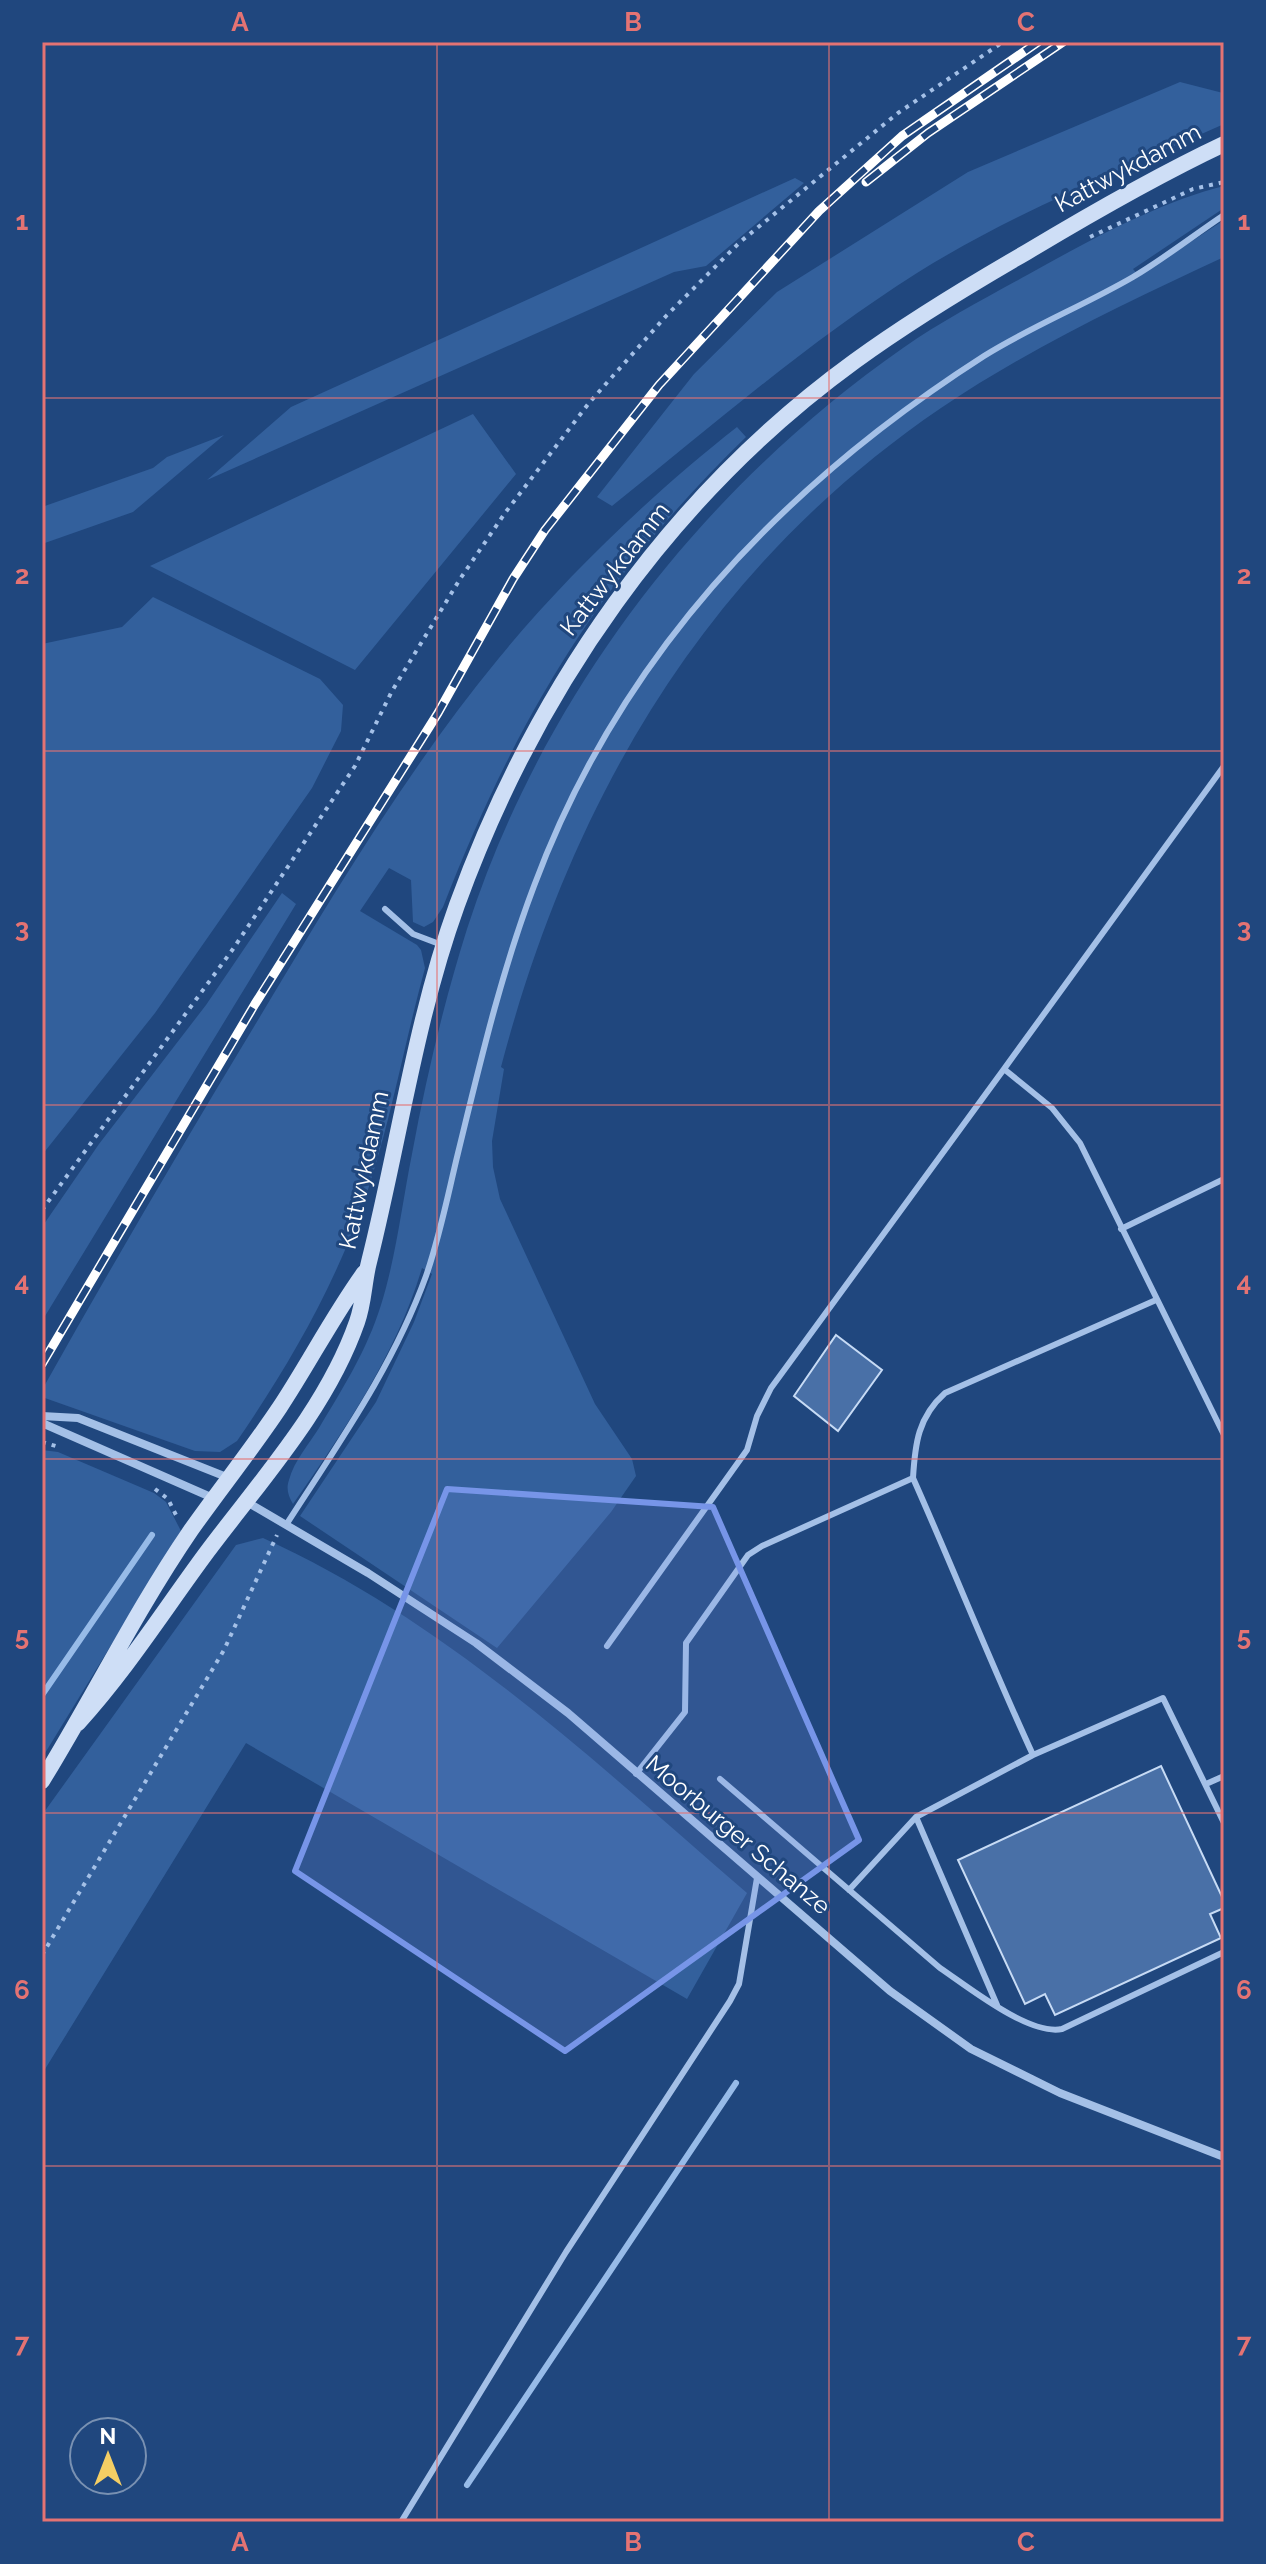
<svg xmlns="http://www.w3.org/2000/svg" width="1266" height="2564" viewBox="0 0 1266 2564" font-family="Raleway,sans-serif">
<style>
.green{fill:#33609c}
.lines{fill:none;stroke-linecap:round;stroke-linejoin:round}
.stream{stroke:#97bbe8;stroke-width:6}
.building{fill:#4970a7;stroke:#c7dbf5;stroke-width:2}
.path{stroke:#a4c0e7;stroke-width:4;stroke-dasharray:4 6;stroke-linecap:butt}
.service{stroke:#a4c0e7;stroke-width:6}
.minor{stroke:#a4c0e7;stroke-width:8}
.secondary{stroke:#cedef6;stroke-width:16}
.rail-casing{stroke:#fff;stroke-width:9}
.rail{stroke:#20477e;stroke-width:6;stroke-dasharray:18;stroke-linecap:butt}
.marked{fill:#7795e8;fill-opacity:0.2;stroke:#7795e8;stroke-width:6;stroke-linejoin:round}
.grid{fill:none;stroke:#e47373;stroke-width:2;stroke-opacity:0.55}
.labels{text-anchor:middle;stroke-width:6;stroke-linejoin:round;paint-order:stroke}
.street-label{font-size:24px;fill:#fff;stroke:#20477e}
.neatline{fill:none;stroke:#e47373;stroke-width:3}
.grid-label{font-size:26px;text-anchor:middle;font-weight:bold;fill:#e47373}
</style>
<rect width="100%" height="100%" fill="#20477e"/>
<!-- green -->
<path class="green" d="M1180,82l43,11 1,31c-103,46 -211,89 -307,149 -109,69 -205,153 -305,233l-15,-9 97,-123 83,-82 191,-120z
M795,178l9,5 -98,83 -32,6 -467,208 84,-73z
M1224,186v22l-91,61 6,7 85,-56v37c-97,45 -194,91 -283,151 -234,159 -369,389 -440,659l3,2 -12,72 1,26 7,32 95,205 37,55 4,17 -25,36 -114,136 -197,-132 76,-114 38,-80 18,-48 -10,-6c-26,87 -78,163 -129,236 -5,-9 -7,-15 -4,-24 5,-19 20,-36 30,-52 24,-40 48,-78 62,-123 15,-48 21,-101 31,-151 14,-76 32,-152 55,-225 76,-235 234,-440 436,-581 40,-28 83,-50 126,-74 61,-34 128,-71 195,-88z
M473,414l43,60 -161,196 -205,-104z
M737,427l9,10c-147,143 -229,280 -303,470l-10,15 -9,5 -11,-5 -2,-42 -22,-12 -29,43 57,34 4,5 4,18c-22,80 -36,164 -64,242 -31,84 -74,158 -124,231l-17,11 -25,-1 -153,-54v-7c69,-123 140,-244 213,-365 75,-125 151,-254 244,-367 67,-82 155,-166 238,-231z
M224,435l-91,77 -91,32v-37l111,-39 14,-11z
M153,597l167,82 23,26 -2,26 -29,57 -157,225 -113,142v-511l80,-17z
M282,893l14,11 -254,417v-94l57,-83 107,-139z
M42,1450l16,2 96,41 12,9 15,29 -139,227z
M263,1538c184,83 333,225 484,355l-60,106 -441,-256 -204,331v-259l194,-270z"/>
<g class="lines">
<!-- stream -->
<path class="stream" d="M42,1695l110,-160
M467,2485l269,-402"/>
</g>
<!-- building -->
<path class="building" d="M836,1335l46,35 -44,61 -44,-35z
M1161,1766l63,135v7l-14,6 11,24 -166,77 -10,-21 -20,10 -67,-144z"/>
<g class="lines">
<!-- path -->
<path class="path" d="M1090,237l103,-48 31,-7
M42,1210l191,-261 122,-183 37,-75 68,-112 45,-66 84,-110 78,-88 73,-73 158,-129 105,-71
M42,1442l17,5
M155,1489l13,10 10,20
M42,1955l182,-305 53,-115"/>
<!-- service -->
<path class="service" d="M385,909l28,25 29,11
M1004,1069l220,-303
M1121,1229l103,-50
M913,1478c2,-34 5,-61 32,-85l211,-93
M286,1525c52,-81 107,-158 140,-249 14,-40 22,-82 32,-123 22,-90 43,-180 76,-267 85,-229 247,-400 450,-530 48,-30 101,-51 149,-79 32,-19 61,-42 91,-62
M607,1646l140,-196 10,-34 14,-28 233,-319 48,39 28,35 144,292
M1033,1755l130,-57 61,125
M636,1774l49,-62 1,-69 62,-88 14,-9 151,-68c41,92 78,186 120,277l-117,62 -67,73
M720,1779l220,189c27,18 89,68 122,61l162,-77
M1206,1784l18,-8
M916,1817l81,188
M401,2522l165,-270 164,-251 9,-17 18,-106"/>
<!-- minor -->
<path class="minor" d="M42,1416l36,2 151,60
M42,1423l171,75
M247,1502l121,71 108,70 92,70 322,278 81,58 89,44 164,64"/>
<!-- secondary -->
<path class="secondary" d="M78,1723c49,-54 86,-113 129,-171 54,-72 120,-144 150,-230 7,-19 7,-41 12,-60 30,-119 46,-241 88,-357 78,-215 212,-409 398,-544 55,-40 113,-75 172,-109 65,-39 129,-76 197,-108
M42,1781c51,-83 93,-169 149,-251 29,-41 61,-81 89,-123 29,-44 53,-91 84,-134"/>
<!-- rail casing -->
<g class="rail-casing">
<path id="rail" d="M866,182l62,-49 135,-91
M42,1364l213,-360 183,-291 75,-134 32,-49 114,-145 160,-174 83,-75 136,-94"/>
</g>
<!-- rail -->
<use href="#rail" class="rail"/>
</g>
<!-- marked area -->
<path class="marked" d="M447,1489l266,18 146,333 -294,211 -270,-180z"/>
<!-- grid -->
<path class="grid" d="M437,42v2480M829,42v2480M42,398h1182M42,751h1182M42,1105h1182M42,1459h1182M42,1813h1182M42,2166h1182"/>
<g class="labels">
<!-- street labels -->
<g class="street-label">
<text transform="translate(1128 168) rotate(-28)" y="8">Kattwykdamm</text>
<text transform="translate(615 569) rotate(-52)" y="8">Kattwykdamm</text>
<text transform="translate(364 1170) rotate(-78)" y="8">Kattwykdamm</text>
<text transform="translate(738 1835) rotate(40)" y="8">Moorburger Schanze</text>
</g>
</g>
<!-- border -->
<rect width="1266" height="2564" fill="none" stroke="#20477e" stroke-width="88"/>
<!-- north arrow -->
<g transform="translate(108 2456)"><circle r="38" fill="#20477e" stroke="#7991b2" stroke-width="2"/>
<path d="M0-6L14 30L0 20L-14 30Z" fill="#f4ce64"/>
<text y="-12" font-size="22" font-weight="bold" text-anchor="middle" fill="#ffffff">N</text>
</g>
<rect x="44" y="44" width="1178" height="2476" class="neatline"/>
<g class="grid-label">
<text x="240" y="31">A</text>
<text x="633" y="31">B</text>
<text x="1026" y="31">C</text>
<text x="22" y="230">1</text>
<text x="1244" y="230">1</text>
<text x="22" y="584">2</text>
<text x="1244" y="584">2</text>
<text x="22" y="937">3</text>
<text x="1244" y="937">3</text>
<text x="22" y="1291">4</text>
<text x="1244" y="1291">4</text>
<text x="22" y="1645">5</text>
<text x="1244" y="1645">5</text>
<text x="22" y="1999">6</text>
<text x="1244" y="1999">6</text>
<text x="22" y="2352">7</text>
<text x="1244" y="2352">7</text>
<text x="240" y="2551">A</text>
<text x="633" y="2551">B</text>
<text x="1026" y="2551">C</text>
</g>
</svg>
